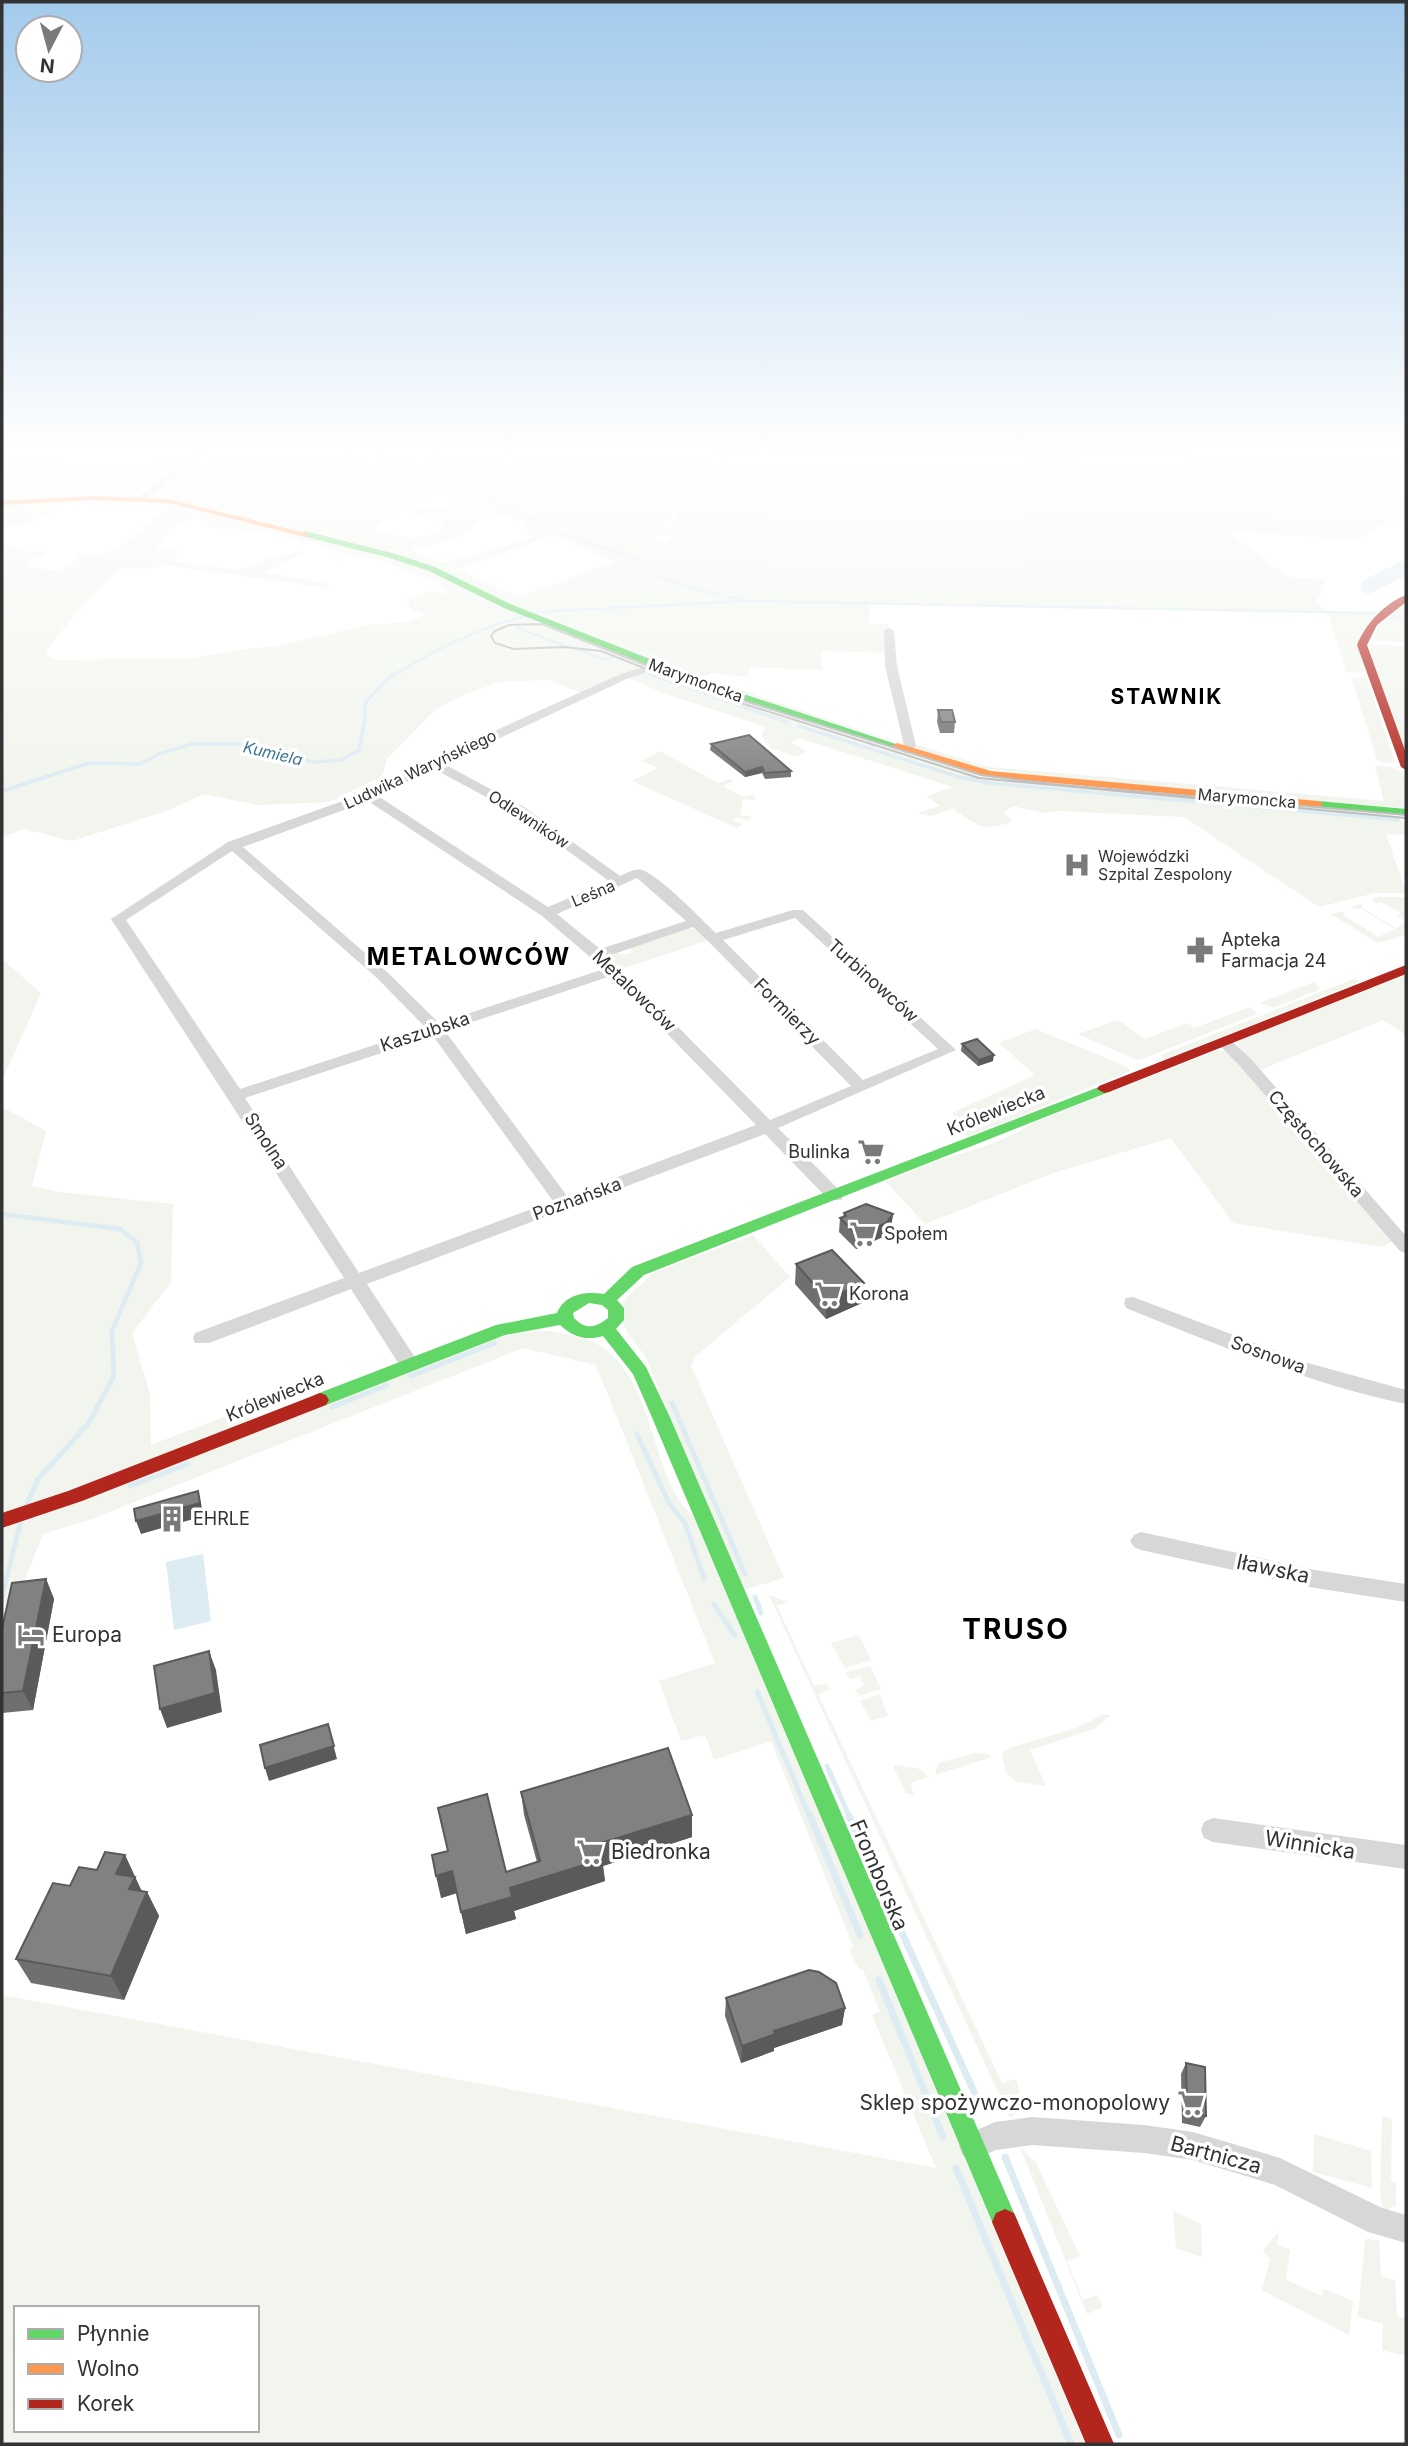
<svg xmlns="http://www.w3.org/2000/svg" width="1408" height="2446" viewBox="0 0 1408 2446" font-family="Inter,sans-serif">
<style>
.green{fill:#f1f5ed;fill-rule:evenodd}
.water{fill:#ddebf3}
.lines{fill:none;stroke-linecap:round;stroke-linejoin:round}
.stream-far4{stroke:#ddebf3;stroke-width:2.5}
.stream-far3{stroke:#ddebf3;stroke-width:3.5}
.stream-far2{stroke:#ddebf3;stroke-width:4.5}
.stream-far1{stroke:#ddebf3;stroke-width:5}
.stream{stroke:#ddebf3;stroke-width:7}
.street{fill:#d7d7d7;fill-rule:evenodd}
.fast{fill:#63d668;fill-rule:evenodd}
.slow{fill:#ff974d;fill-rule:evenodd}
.jam{fill:#b3261e;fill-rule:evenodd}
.tram{stroke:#bebebe;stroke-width:2}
.wall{fill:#6f6f6f}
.shaded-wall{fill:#5a5a5a}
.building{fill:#818181;stroke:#5a5a5a;stroke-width:2}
.labels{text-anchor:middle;stroke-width:7;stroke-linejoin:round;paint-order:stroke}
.far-street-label{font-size:16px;fill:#333;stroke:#fff}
.far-water-label{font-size:16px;font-style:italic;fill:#3f7597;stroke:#fff}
.far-poi-label{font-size:16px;fill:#333;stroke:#fff;text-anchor:start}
.poi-label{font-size:18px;fill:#333;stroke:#fff;text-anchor:start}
.street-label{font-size:18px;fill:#333;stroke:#fff}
.far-district-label{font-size:21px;font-weight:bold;letter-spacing:2px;fill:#000;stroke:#fff}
.near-street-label{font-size:21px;fill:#333;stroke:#fff}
.near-poi-label{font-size:21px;fill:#333;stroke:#fff;text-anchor:start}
.district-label{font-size:24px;font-weight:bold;letter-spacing:2px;fill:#000;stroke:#fff}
.near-district-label{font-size:28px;font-weight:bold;letter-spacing:2px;fill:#000;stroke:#fff}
</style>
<rect width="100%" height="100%" fill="#fff"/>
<!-- green -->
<path class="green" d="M2,453h196l-28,12 -109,-7 -5,3 104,8 3,4 -24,21 -23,1 40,2 -3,-3 40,-33 18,-8h499l-26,42 -14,15 2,8 -17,22 11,2 7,-4 -12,-4 15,-15 -1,-7 9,-5 -4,-2 11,-15 4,-2 -1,-3 16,-25 197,7v-11h-16l1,-3 195,3 -3,2 1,13 1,-13 107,4 -6,-2 -2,-7h217l4,6v62l-18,-1 -28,20 -135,-9 64,46 38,3 -11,22 13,10 49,2 -16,18 3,38 -3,3 -16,-1 -18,-60 -458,-8 -1,20h19l3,29 -70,-2 1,19 -72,-3 -2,10 -37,-4 -7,5 196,65 14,1 75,23 395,34 -9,-35 17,1 10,5 4,10v27l-414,-37 -346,-107 -64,28 -34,-13 -50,2 -32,12 -30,15 -49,50 -5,17 -53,26 -70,3 -55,-11 -38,17 -94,30 -48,-12 -22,8v-293l21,7 24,1 -23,14 35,5 22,-14 -6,-2c13,-2 26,2 40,-5 11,-6 17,-16 29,-19l-3,-3 28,-19 -4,-4 -24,-3 -77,2 -14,10 -31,13 -5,-2 -12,5zM439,493l45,19 -68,-5 -7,4 22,9 14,2c-14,22 -50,16 -72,7l14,-12zM494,512l30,11v5l8,10 -84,24h-9l-30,-13c23,-5 50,-7 67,-26 4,-5 14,-5 18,-11zM200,517l15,11 49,3 62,15 26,10 29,4 59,23 10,11 -20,-2 -23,7 3,9 15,7 -17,7 -41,3 -89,21 -33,3 -51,9 -136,2 -9,-3 -3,-6 30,-38 43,-44h31l12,-4 172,24 -9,-6 -60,-10 39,-22 -39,8 -25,11 -64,-8 -4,-2 7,-9 -4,-3 -21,2c19,-22 14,-27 46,-33zM549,534l59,24 6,6 -21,4 -45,20 -12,1 -10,8 -11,-1 -58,-27 81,-28z
M1406,601v42l-35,-3 7,-11 -2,-1z
M1370,645l36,1v107l-38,-99z
M655,670l291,95 447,48 2,5 11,5v12l-20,-1 20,59h-31l-56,14 -135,-90 -126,-6 -13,2 -32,-7 -9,6 8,10c-30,9 -32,5 -57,-12v-2l-24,8 -14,-3 23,-7 -13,-10 26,-9 -154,-49 -8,4 15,9 -9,6 -26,-9 -10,-13 5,-8 -98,-32 -40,-17z
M1355,677l12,2 28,83 -10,1 -8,-3 -25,-81z
M660,751l58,32 11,-4 4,2 -10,5 20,11 11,-2 1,5 -12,-1 -3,16 12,1 -4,5 -12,-4 -3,4 10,3 -6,4 -105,-47 26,-13 -16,-7z
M1379,897h27v38l-28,8 -47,-29 15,-3 -3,4 35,22 17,-8 -35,-21 -6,1 -3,-2 13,-4 -2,5 34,20 8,-4 1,-3 -8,-5 3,-3 -19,-11 -7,1 -1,-4z
M689,928l9,2 11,10 -88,29 -11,-11 8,-6 4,3 11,-3 -3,-4z
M2,959l39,34 -39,88z
M1406,975v60l-23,-15 -125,51 -19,-22v-6l4,-4z
M1356,978l3,4 -195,78 -3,-5z
M1314,982l6,7 -47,19 -13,-5z
M1250,1007l7,7 -115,45 -5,1 -59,-26 40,-14 27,19 43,-16 6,5z
M1036,1029l91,38 3,4 -162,66 -16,-24 83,-38 -36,-32z
M1215,1051h8l11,6 160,184 -13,6 -148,-24 -62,-85 -118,35 -128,51 -39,-42c17,-7 34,-15 51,-21 34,-11 66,-18 96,-38z
M2,1107l44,24 -14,55 27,6 114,12 -2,78 -39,51 18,61 1,51 96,-37 6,12 -211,81 -40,12z
M753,1235l37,42 -94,79 -5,10 93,212 -41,12 -98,-234c-16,-23 -27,-26 -20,-57l28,-26z
M550,1331c18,4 40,6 55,18 46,37 45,102 73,149 4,8 12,14 17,21l390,925h-1083v-449l934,173 -64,-153 8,-4 -17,-41 -5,-2 -8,-17 3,-5 -82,-205 -57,19 -9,-25 -24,6 -22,-60 56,-18 -119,-298 -73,-17 -434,172 -46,14 -18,45 -23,29v-80l39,-12 443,-175 42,-9zM16,2308h241v122h-241z
M769,1595l19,7 -11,4 37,80 13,-3 3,7 -12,4 184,389 14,-4c5,15 6,29 -6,39z
M859,1635l12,25 -26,8 -14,-25z
M870,1666l11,23 -22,7 -4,-6 9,-4 -4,-10 -10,3 -4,-7z
M880,1694l8,22 -17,5 -11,-20z
M1102,1715h9l-17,14 -64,21 16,36 -29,-4 -11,-9 -4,-20 7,-5 67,-20z
M976,1753l13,1 3,3 -57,18 3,-12z
M896,1765l24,4 9,8 -19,6 4,12 -8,-2 -13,-27z
M1382,2116l10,3 -1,62 5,1v25h-6l-1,3 -6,-2 -3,-13z
M1314,2134l57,17 1,37 -59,-16z
M1020,2147l15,14 45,95 -13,5 16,39 14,-5 6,12 -16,7z
M1173,2211l28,13 1,33 -26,-9z
M1279,2231l-2,14 13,5 -4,30 36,16 2,-7 29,12 -4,34 -87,-45 8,-31 -7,-8z
M1365,2239l14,1 2,37 14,3 2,36 9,3v37l-24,-6 1,-26 -25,-7z"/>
<!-- water -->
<path class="water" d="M1406,559v17l-38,18 -8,-4 2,-9z
M203,1554l8,67 -37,9 -8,-68z"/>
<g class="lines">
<!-- stream-far4 -->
<path class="stream-far4" d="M228,453h6
M341,453l6,1 2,6 8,1 26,-8
M430,453l10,1 -26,4 -30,17v3l50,1 52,17 68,34 94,34 12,13 57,18
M725,596l16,4
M536,612l209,-11 630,12
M1392,616l14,4
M517,628l49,18
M576,649l29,11 9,-3
M396,674c40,-25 83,-46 129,-58"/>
<!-- stream-far3 -->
<path class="stream-far3" d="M650,674l137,48
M799,726l160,51 30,6 410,37
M2,791l87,-28 51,1 19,-10 33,-10h45l76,18 28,-2 18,-10 6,-30v-17l24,-25 10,-6"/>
<!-- stream-far2 -->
<path class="stream-far2" d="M2,1214l118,15 17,13 4,21 -30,70"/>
<!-- stream-far1 -->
<path class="stream-far1" d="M411,1376l84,-33
M672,1403l73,171
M332,1407l55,-22
M637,1434l32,69 16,20 19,56
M130,1486l58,-22
M26,1506l12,-27 50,-55 26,-48 -2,-44
M2,1597l18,-73
M755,1597l6,16
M714,1604l21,32
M757,1691l53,127
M827,1766l23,52"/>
<!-- stream -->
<path class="stream" d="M810,1816l50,119
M849,1816l126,278
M879,1980l64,157
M1005,2157l114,278
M956,2168l115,276"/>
<!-- street -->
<path class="street" d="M198,453h10l-21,12 -43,36h-6v-4l43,-36z
M852,453h28c-6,4 -22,4 -28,0z
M889,628l5,3 3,35 19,80 -10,8 -6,-4 4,-5 -19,-79 -1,-35z
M656,663l6,3 -2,2 -31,10 -185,86 80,43 96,69c7,-3 15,-8 22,-6 18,6 58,48 74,63l77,-23h10l153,140 -178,78 63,64 3,4 -3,4h-12l-64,-66 -398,150 49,75 3,5 -3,5h-14l-51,-80 -142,54h-14l-2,-5 2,-5 149,-55 -233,-359 117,-77 137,-49 136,-65 120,-54zM434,769l82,44 93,68 -61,26 -170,-111zM368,801l174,115 62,53 -165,54 -52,-51 -144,-125zM232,851l145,127 49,50 -186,61 -114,-169zM637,878l49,43 -86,28 -43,-35zM795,918l143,131 -75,31 -140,-140zM693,927l15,14 143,145 -81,34 -162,-164zM611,976l145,149 -189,71 -122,-165zM433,1036l120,165 -194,72 -114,-175z
M1224,1037l5,2 22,20 155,177v17l-6,-2 -161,-186 -23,-23z
M1133,1297l175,66 98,27v14c-97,-20 -188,-59 -280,-96l-2,-5 2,-5z
M1141,1532l174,38 91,14v18l-91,-14 -174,-38 -7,-3 -4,-6 4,-6z
M1213,1818l193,27v24l-193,-27 -9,-4 -3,-8 3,-8z
M1032,2117l112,8 49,7 87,26 102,50 24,7v28l-38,-11 -93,-47 -82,-25 -49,-7 -112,-8 -36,5 -23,10 -10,-4 -4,-10 4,-10 32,-14z"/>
<!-- fast -->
<path class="fast" d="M305,531l91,23 39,13 75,37 206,81 186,61 -9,2 -185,-59 -204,-81 -75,-37 -39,-13 -88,-22 -1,-2z
M1318,801l88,8v6l-92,-9 -2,-2z
M1104,1085l7,4 -2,3 -465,183 -27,25 7,8v12l-8,9 30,38 23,48 345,798 4,9 -4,9 -9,4 -9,-4 -345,-816 -18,-41 -30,-38c-17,5 -30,1 -43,-11l-55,10 -179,70h-12l-3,-5 3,-5 182,-70 61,-12c8,-19 28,-22 47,-19l28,-27zM589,1303l13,2 6,5v8c-13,10 -22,12 -34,0l-1,-5z"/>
<!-- slow -->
<path class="slow" d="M92,496l76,3 141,35 -4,3 -137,-34 -76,-3 -90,5v-4z
M897,743l94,28 327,30 6,3 -6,3 -328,-30 -97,-29 -1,-2z"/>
<!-- jam -->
<path class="jam" d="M1406,595v7l-29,23 -10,20 39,108v17l-5,-3 -44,-122c9,-22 27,-41 49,-50z
M1406,965v9l-297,118 -5,1 -7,-4 2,-3z
M320,1393l6,2 3,5 -3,5 -244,96 -80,27v-15l66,-22z
M1005,2209l9,4 100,231h-28l-94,-222 4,-9z"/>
<!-- tram -->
<path class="tram" d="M1406,815l-354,-31 -71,-9 -278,-87 -161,-64 -33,1 -14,6 -4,5 4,7 19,6 51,-2 36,4 99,39 279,88 427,40"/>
</g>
<!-- wall -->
<path class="wall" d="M938,710l17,12 -1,11h-14l-3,-11z
M711,744l80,27v6l-26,2 -3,-6 -17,4 -35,-27z
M962,1044l31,17 -15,5 -17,-15z
M844,1213l49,1 -2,13 -6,9 -29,13 -17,-17 1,-14 3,-1z
M796,1264l66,39 -36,16 -31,-35z
M46,1579l8,20 -21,111 -31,3v-84z
M521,1792l171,45 -89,29 2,15 -91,30 2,8 -50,15 -9,-41 -16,5 7,-47 58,21 31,-10 -13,-47z
M125,1855l16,36 6,1 12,24 -35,84 -93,-17 -15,-24 54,-73z
M726,1998l119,10 -3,17 -68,23v3l-33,12 -16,-47z
M1186,2063l20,53 -6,11 -18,-4 -1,-49z"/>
<!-- shaded-wall -->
<path class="shaded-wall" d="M762,767v6l-17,4v-5z
M994,1055l-1,6 -15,5 1,-6z
M893,1214l-2,13 -6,9 -29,13 1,-14z
M864,1283l-2,20 -36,16 1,-20z
M198,1491l6,25 -63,18 -5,-13z
M46,1579l8,20 -21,111 -10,-19z
M209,1651l7,19 6,42 -55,16 -7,-19z
M328,1724l9,35 -68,22 -4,-13z
M692,1815v22l-89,29 2,15 -91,30 2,8 -50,15 -5,-22 137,-68z
M125,1855l20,43 2,-6 12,24 -35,84 -13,-24 5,-102z
M452,1871l5,22 -16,5 -5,-22z
M845,2008l-3,17 -68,23v3l-33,12 1,-17 32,-15z"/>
<!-- building -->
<path class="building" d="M938,710h14l3,12h-14z
M749,735l42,36 -26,2 -3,-6 -17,5 -34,-28z
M977,1039l17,16 -15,5 -17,-16z
M866,1204l27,10 -7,9 -29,12 -17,-17 6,-2 -2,-3z
M832,1250l32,33 -37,16 -31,-35z
M198,1491l2,12 -64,18 -2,-12z
M46,1579l-23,112 -21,2v-64l10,-46z
M209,1651l6,42 -55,16 -6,-43z
M328,1724l6,22 -69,22 -5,-23z
M668,1748l24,67 -94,29 5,15 -93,29 2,9 -51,15 -9,-41 -16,5 -4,-21 16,-4 -10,-43 49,-14 19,78 34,-11 -19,-69z
M105,1852l20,3 -9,19 19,3 -6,12 18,3 -36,84 -95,-17 37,-76 17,3 9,-19 18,3z
M809,1970l10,2 17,11 9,25 -71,23 1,3 -33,12 -16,-48z
M1186,2063l19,4 1,49 -19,-4z"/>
<!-- sky -->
<linearGradient id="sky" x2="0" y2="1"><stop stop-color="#a3caec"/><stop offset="0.57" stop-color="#fff"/><stop offset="1" stop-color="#fff" stop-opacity="0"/></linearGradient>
<rect width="1408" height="795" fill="url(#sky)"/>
<!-- icons -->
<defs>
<g id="hospital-bare" transform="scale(2.1)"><path d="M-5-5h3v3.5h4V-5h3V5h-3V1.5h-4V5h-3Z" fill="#7a7a7a" stroke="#fff" stroke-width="2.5" paint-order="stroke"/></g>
<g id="pharmacy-bare" transform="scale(2.1)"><path d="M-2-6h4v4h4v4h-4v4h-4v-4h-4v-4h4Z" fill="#7a7a7a" stroke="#fff" stroke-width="2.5" paint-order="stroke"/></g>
<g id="supermarket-bare" transform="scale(2.1)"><path d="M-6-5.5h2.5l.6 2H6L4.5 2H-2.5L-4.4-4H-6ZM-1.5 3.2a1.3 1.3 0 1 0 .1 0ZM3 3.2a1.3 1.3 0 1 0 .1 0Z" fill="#7a7a7a" stroke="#fff" stroke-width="2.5" paint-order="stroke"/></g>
<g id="building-bare" transform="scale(2.1)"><path d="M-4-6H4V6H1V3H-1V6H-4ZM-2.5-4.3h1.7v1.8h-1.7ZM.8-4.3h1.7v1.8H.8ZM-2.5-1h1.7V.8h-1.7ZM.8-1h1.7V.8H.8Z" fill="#7a7a7a" stroke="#fff" stroke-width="2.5" paint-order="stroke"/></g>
<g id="hotel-bare" transform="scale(2.1)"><path d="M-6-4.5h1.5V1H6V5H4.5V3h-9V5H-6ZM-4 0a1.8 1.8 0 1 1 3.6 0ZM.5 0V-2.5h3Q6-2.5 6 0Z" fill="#7a7a7a" stroke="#fff" stroke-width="2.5" paint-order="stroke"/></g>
</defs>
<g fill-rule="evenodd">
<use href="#hospital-bare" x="1077" y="865"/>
<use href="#pharmacy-bare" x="1200" y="950"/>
<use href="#supermarket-bare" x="871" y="1152"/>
<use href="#supermarket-bare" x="863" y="1234"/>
<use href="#supermarket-bare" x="828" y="1294"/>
<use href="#building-bare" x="172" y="1519"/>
<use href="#hotel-bare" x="31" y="1635"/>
<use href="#supermarket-bare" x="590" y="1852"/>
<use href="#supermarket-bare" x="1191" y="2103"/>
</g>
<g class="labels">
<!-- far-street labels -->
<g class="far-street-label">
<text transform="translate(696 680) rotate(20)" y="6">Marymoncka</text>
<text transform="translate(420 769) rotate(-25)" y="6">Ludwika Waryńskiego</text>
<text transform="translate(1247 798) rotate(5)" y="6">Marymoncka</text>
<text transform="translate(529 819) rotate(33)" y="6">Odlewników</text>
<text transform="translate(593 893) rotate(-23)" y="6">Leśna</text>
</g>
<!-- far-water labels -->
<g class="far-water-label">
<text transform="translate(273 753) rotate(13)" y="6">Kumiela</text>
</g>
<!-- far-poi labels -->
<g class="far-poi-label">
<text x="1098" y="862">Wojewódzki<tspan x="1098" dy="18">Szpital Zespolony</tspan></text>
</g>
<!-- poi labels -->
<g class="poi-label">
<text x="1221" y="946">Apteka<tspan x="1221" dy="21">Farmacja 24</tspan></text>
<text x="850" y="1158" text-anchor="end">Bulinka</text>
<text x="884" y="1240">Społem</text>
<text x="849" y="1300">Korona</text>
<text x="193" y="1525">EHRLE</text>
</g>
<!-- street labels -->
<g class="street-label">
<text transform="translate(873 981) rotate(42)" y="6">Turbinowców</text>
<text transform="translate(634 991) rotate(44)" y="6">Metalowców</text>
<text transform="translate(787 1012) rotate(45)" y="6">Formierzy</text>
<text transform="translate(425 1032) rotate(-18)" y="6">Kaszubska</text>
<text transform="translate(996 1111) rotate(-22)" y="6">Królewiecka</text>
<text transform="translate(266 1141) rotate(57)" y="6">Smolna</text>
<text transform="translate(1316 1144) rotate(49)" y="6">Częstochowska</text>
<text transform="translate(577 1199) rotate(-20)" y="6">Poznańska</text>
<text transform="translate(1268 1355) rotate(20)" y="6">Sosnowa</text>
<text transform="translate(275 1397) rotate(-22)" y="6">Królewiecka</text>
</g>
<!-- far-district labels -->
<g class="far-district-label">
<text x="1167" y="704">STAWNIK</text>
</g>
<!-- near-street labels -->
<g class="near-street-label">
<text transform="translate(1273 1569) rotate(12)" y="7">Iławska</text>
<text transform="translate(1310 1845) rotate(9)" y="7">Winnicka</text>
<text transform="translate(879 1875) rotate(67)" y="7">Fromborska</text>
<text transform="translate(1216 2155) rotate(15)" y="7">Bartnicza</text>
</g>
<!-- near-poi labels -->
<g class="near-poi-label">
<text x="52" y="1642">Europa</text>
<text x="611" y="1859">Biedronka</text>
<text x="1170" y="2110" text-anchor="end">Sklep spożywczo-monopolowy</text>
</g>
<!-- district labels -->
<g class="district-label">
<text x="469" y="965">METALOWCÓW</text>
</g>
<!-- near-district labels -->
<g class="near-district-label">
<text x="1016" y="1639">TRUSO</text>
</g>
</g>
<!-- border -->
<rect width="1408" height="2446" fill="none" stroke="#333333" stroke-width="7"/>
<!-- legend -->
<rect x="14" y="2306" width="245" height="126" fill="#ffffff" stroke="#adadad" stroke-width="2"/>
<rect x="28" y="2329" width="35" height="10" fill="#63d668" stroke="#adadad" stroke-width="2"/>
<text x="77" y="2341" font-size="21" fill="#333333">Płynnie</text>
<rect x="28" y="2364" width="35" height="10" fill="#ff974d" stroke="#adadad" stroke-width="2"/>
<text x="77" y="2376" font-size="21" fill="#333333">Wolno</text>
<rect x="28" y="2399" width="35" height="10" fill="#b3261e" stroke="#adadad" stroke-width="2"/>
<text x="77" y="2411" font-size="21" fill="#333333">Korek</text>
<!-- north arrow -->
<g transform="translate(49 49) rotate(186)"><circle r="33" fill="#ffffff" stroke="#adadad" stroke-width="2"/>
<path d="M0-5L12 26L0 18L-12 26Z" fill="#7a7a7a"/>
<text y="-10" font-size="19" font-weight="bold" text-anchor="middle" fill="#333333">N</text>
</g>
</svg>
